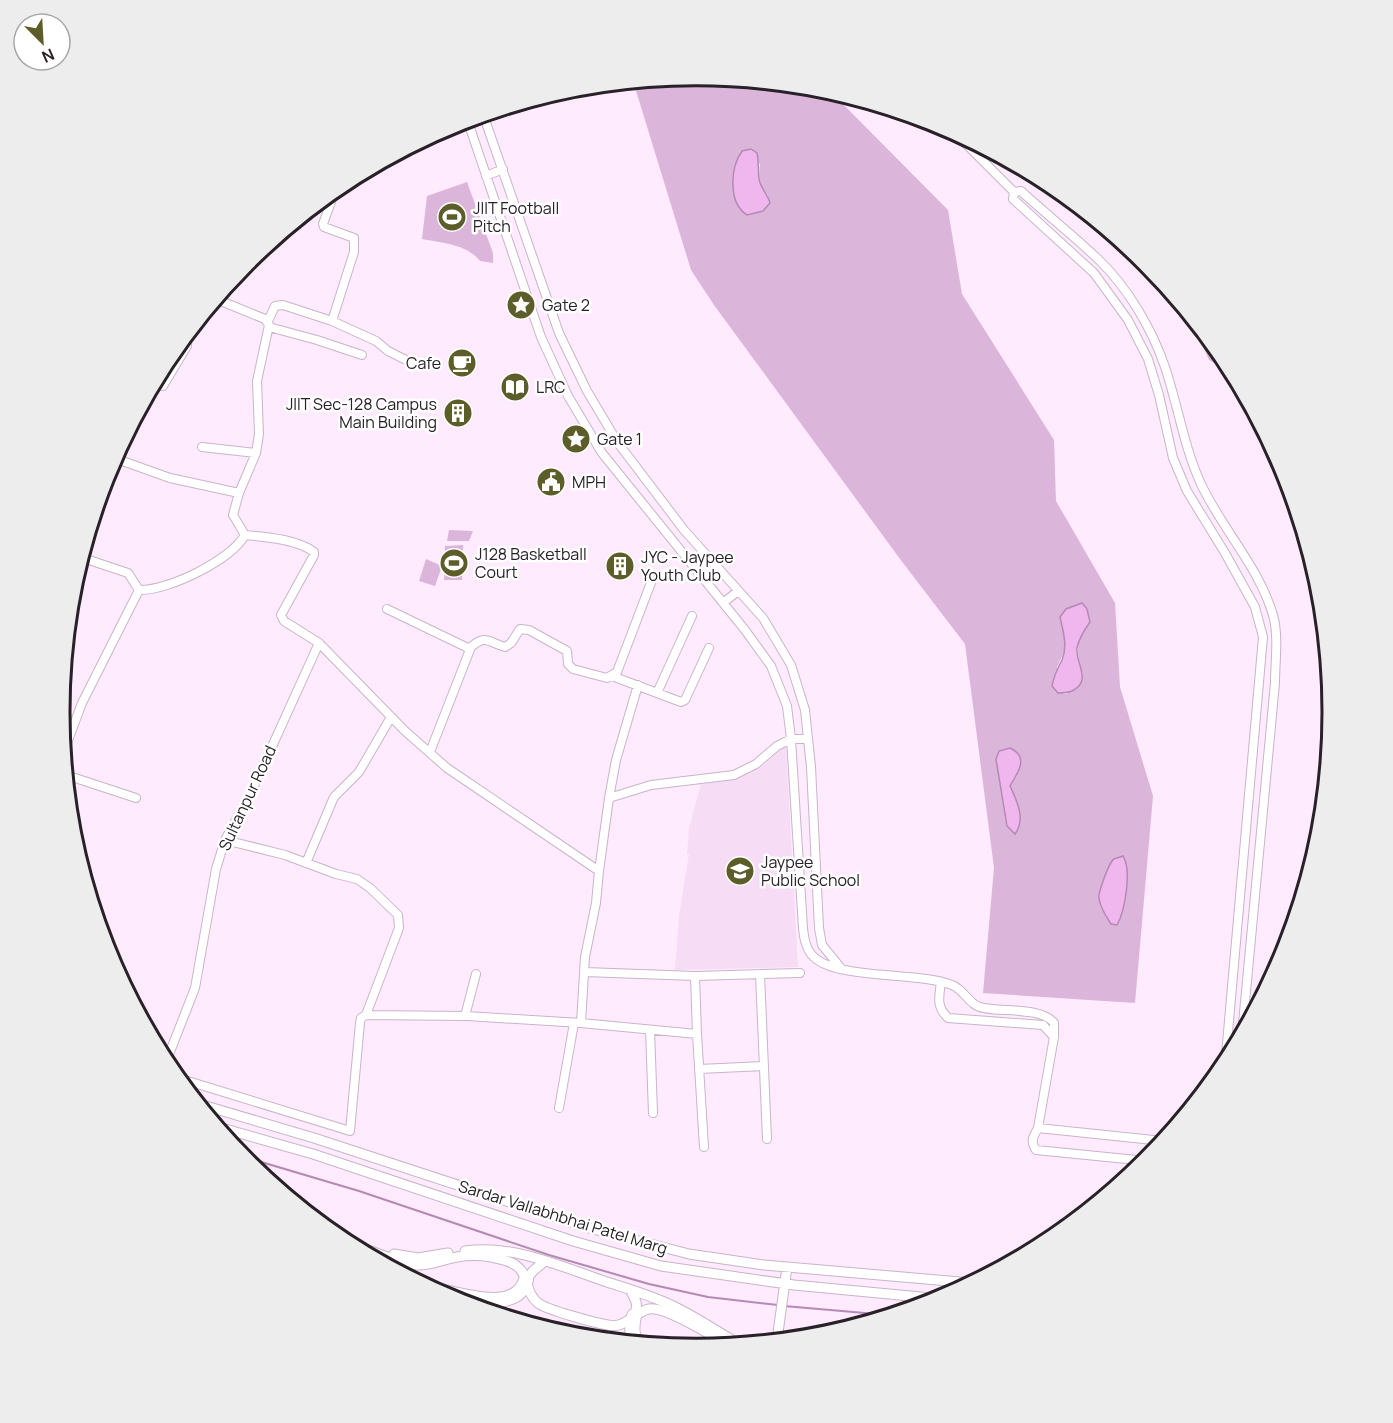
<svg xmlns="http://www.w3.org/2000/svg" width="1393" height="1423" viewBox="0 0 1393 1423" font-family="Manrope,sans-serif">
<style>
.built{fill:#f6dcf5}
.green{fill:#dbb6da;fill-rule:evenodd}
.water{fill:#f0b7ef;stroke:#b48ab3;stroke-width:1.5}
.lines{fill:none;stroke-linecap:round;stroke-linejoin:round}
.stream{stroke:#b48ab3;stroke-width:2}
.minor-casing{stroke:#c8b5c8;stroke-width:10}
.tertiary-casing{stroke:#c8b5c8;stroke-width:11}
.motorway-casing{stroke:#c8b5c8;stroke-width:16}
.minor{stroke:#fff;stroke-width:8}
.tertiary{stroke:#fff;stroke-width:9}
.motorway{stroke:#fff;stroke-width:14}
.labels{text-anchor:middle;stroke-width:5;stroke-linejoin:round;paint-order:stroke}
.poi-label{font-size:16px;fill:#282128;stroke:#fff;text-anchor:start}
.street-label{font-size:16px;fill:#282128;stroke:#fff}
.rim{fill:none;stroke:#282128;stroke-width:3}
</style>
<rect width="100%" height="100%" fill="#ffeafe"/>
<!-- built -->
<path class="built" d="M782,748h4l12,219 -123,3 4,-54 10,-62h-2l2,-26 12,-44 30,-4 32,-14z"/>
<!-- green -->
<path class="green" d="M688,76l5,5 25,-1 2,-3 101,10 8,3 119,120 14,84 92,146 2,61 59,102 5,84 33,109 -18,207 -152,-10 11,-125 -29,-224 -65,-85 -186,-254 -23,-35 -58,-189zM742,151l18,13 -1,18 9,14 -28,14c-7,-19 -11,-41 2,-59zM1060,617l30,4c-14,22 -15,28 -7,53l-6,14 -11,6 -8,-1 -1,-26 7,-15 1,-16zM996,759l23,12 -9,15 -3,40z
M467,182l26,71v10l-13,-2c-13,-17 -38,-18 -58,-22l5,-43z
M1187,310l39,48 7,14 -24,-12z
M449,530l24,1 -4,10h-22z
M463,545l-1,35h-18l1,-34z
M426,559l16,7 -7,20 -16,-5z"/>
<!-- water -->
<path class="water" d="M697,75l23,2c-10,9 -23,8 -32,-1z
M751,149l6,4c2,9 1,17 2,26 1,8 9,16 11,24l-7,8 -16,4c-19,-12 -17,-47 -5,-64z
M1082,603l5,6 3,13c-5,7 -11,16 -13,26 -2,15 16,33 -5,43 -5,2 -8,2 -14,2l-6,-7c2,-10 5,-17 10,-26 6,-14 1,-29 -2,-43l6,-8z
M1010,748c19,9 9,23 0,38 7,15 16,33 5,48l-8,-8 -11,-67 3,-8z
M1123,856c9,14 2,55 -6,69l-6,-1c-5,-8 -11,-16 -12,-26 -1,-5 10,-36 15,-39 2,-1 7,-2 9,-3z"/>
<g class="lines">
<!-- stream -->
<path class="stream" d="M241,1156l118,35 190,64 100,29 59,13 70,8
M784,1306l104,9"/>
<!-- minor casing -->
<g class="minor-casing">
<path id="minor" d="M483,114l76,219 28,58 31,52 66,87 79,88 28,47 14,45 6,57 8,161 3,17 18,22
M467,119l74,218 27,59 34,57 143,177 26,36 16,40 4,33 12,189c1,9 2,18 8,26 21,27 107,17 141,31 13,5 17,21 32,23 19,4 57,-1 70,15v14l-16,91c-5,9 -8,13 -2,22l111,11
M952,130l62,62
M486,176l17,-7
M268,321l7,-15 8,-1 49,16 44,20 12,10 22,11
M332,321l22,-69v-14l-30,-11 -1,-3 13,-36
M269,327l48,13 45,15
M154,383l9,3 24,-40 1,-14
M202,447l54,6
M114,458l56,20 69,15
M81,559l22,-66 -2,-1
M81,559l8,1 39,13 11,17
M139,590c29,1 92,-30 106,-55l-12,-20 6,-22 17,-40 3,-19 -2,-53 12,-56 -4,-6 -49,-20
M723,603l15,-12
M387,609l81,39 3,-1c15,-13 17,-5 34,0l6,-4 9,-14 9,1 38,21 1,13 5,5 34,9 10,-6 35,-92
M612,676l69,26 4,-2 24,-52
M657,693l35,-77
M64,751l18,-48 57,-113
M430,752l41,-105
M66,775l70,23
M609,798l7,-38 22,-75
M225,840l60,15 51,19 21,5 13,9 28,27 1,13 -33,87
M306,863l28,-66 25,-25 32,-55
M599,871l10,-73 42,-13 83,-10 22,-11 21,-18 14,-7h17
M585,972l110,4 105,-3
M760,974l7,165
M941,982c-2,16 -5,24 7,36l95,7 11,12
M465,1016l11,-42
M581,1023l116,11 -2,-58
M650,1030l3,83
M697,1034l7,113
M166,1062l29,-74 21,-119 9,-29 25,-45 69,-152
M1225,1066l38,-429 -8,-30 -30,-54 -38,-62 -14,-33 -14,-63 -11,-36 -20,-39 -34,-47 -81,-74 1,-7 7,-1c25,23 53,45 78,69 29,28 53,69 66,107 13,39 19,80 36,117 21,45 58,83 72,131 6,21 2,46 2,68l-33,351
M699,1069l65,-3
M178,1078l172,53 10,-108 1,-5 5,-3 101,1 114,7 4,-66 11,-54 3,-32 -152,-103 -42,-37 -86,-88 -35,-22 -3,-6 33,-60v-3c-17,-13 -49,-15 -69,-17
M559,1108l15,-85
M1038,1128l125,13"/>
</g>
<!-- tertiary casing -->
<g class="tertiary-casing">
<path id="tertiary" d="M199,1104l115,34 275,90 100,26 75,11 208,18
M218,1127l95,27 260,87 88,25 133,19 148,14
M347,1243c19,5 51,20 70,22 13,1 27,-6 40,-8 16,-3 34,-1 50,4 25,8 15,29 31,42 9,7 57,20 70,22 18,4 25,-13 41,-16 16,-3 64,27 79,36
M465,1251c47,-7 95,15 139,30 24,8 50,15 73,27 18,9 35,20 52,30l7,6
M394,1254l24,4 30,-5
M526,1280l7,-9 12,-10
M630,1290c6,10 9,15 4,26
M777,1340l10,-73"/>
</g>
<!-- motorway casing -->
<g class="motorway-casing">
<path id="motorway" d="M437,1291c26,3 79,24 89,-11
M634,1316c-2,9 -4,20 4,26"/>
</g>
<!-- minor -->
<use href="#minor" class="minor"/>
<!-- tertiary -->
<use href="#tertiary" class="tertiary"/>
<!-- motorway -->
<use href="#motorway" class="motorway"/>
</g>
<!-- icons -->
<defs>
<g id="stadium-disc" transform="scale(1.5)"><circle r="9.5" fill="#5d5d2a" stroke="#fff"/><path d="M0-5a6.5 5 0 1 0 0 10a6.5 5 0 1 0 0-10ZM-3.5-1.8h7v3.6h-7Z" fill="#fff"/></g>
<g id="sight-disc" transform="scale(1.5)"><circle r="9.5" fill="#5d5d2a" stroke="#fff"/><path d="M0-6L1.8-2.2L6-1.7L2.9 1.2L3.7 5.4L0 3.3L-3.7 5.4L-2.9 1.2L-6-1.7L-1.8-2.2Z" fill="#fff"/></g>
<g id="cafe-disc" transform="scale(1.5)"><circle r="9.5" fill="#5d5d2a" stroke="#fff"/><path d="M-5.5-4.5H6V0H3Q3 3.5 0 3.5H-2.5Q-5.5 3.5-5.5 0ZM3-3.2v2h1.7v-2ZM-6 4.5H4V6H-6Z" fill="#fff"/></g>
<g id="library-disc" transform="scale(1.5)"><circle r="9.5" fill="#5d5d2a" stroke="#fff"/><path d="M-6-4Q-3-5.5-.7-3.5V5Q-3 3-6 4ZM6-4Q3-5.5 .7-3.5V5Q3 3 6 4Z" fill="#fff"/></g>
<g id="building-disc" transform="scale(1.5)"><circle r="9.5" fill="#5d5d2a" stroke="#fff"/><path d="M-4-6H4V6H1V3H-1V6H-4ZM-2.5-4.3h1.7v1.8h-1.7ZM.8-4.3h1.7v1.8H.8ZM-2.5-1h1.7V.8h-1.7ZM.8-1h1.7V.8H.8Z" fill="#fff"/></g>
<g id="civic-disc" transform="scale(1.5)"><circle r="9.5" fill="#5d5d2a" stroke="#fff"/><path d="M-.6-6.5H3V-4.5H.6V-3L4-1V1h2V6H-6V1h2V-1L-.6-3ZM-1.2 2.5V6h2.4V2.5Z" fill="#fff"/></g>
<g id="school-disc" transform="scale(1.5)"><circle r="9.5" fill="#5d5d2a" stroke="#fff"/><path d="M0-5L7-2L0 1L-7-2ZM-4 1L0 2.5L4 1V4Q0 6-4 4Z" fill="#fff"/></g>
</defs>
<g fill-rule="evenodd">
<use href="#stadium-disc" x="452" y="217"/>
<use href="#sight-disc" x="521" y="305"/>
<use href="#cafe-disc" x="462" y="363"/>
<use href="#library-disc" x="515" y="387"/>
<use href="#building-disc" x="458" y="413"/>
<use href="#sight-disc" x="576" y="439"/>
<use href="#civic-disc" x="551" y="482"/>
<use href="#stadium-disc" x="454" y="563"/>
<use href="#building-disc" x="620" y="566"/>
<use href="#school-disc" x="740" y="871"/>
</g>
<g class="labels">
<!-- poi labels -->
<g class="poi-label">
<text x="473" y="214">JIIT Football<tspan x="473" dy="18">Pitch</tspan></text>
<text x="542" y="311">Gate 2</text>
<text x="441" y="369" text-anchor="end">Cafe</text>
<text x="536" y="393">LRC</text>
<text x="437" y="410" text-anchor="end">JIIT Sec-128 Campus<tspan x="437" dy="18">Main Building</tspan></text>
<text x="597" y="445">Gate 1</text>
<text x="572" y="488">MPH</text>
<text x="475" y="560">J128 Basketball<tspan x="475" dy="18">Court</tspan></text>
<text x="641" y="563">JYC - Jaypee<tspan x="641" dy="18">Youth Club</tspan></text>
<text x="761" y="868">Jaypee<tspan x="761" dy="18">Public School</tspan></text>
</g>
<!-- street labels -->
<g class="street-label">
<text transform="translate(247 798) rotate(-65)" y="6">Sultanpur Road</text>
<text transform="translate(563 1217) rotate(17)" y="6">Sardar Vallabhbhai Patel Marg</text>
</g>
</g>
<!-- crop -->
<path d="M0 0H1393V1423H0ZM70 712a626 626 0 1 1 1252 0a626 626 0 1 1-1252 0Z" fill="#eeedee" fill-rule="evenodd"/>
<path class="rim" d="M70 712a626 626 0 1 1 1252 0a626 626 0 1 1-1252 0Z"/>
<!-- north arrow -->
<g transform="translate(42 42) rotate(156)"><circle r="28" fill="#ffffff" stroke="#a9a6a9" stroke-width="1.5"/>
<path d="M0-4.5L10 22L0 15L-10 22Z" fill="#5d5d2a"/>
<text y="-9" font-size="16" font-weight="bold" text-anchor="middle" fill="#282128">N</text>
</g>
</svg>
